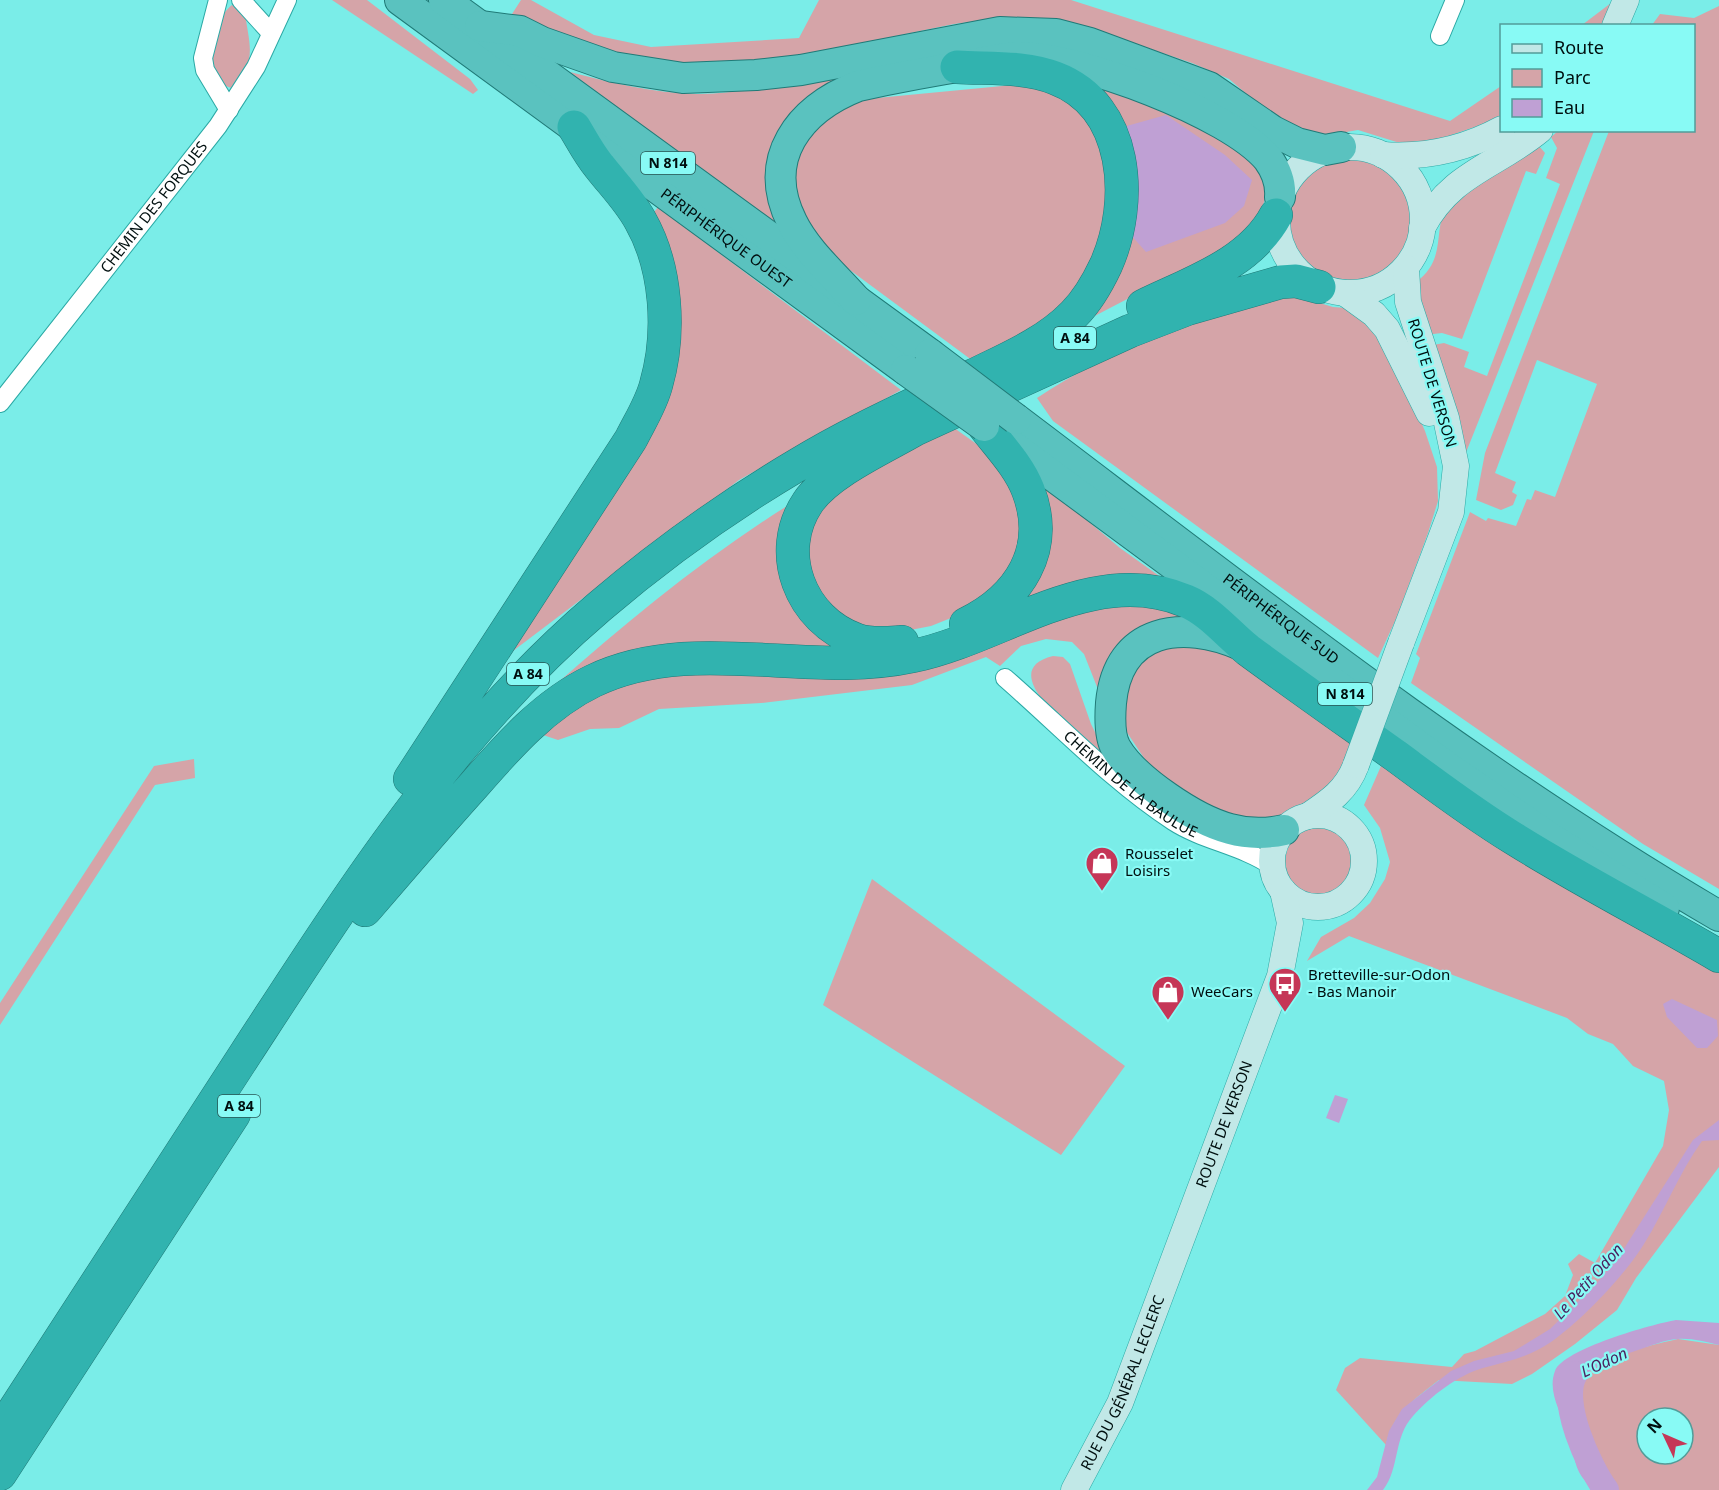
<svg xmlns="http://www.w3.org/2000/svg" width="1719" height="1490" viewBox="0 0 1719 1490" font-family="'Noto Sans',sans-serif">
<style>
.green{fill:#d5a4a8;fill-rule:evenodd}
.water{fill:#bfa0d4}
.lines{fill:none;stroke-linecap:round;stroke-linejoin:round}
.river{stroke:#bfa0d4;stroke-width:26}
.minor-casing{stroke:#2ba9a5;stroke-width:20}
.secondary-casing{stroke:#2ba9a5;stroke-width:27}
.trunk-casing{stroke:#207a77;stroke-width:32}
.motorway-casing{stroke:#207a77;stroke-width:34}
.minor{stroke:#fff;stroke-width:18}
.secondary{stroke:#c1e8e7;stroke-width:26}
.trunk{stroke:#5ac2bf;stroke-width:30}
.motorway{stroke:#31b3af;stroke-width:33}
.secondary-bridge-casing{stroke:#2ba9a5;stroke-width:27;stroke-linecap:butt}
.trunk-bridge-casing{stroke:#207a77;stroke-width:32;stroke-linecap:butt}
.secondary-bridge{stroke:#c1e8e7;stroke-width:26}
.trunk-bridge{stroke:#5ac2bf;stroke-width:30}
.labels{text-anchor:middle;stroke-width:4.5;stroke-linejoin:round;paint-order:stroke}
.shield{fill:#88faf5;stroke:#295654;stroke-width:1.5}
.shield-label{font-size:14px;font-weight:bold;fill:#000f0f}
.street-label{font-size:15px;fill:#000f0f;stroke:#88faf5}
.poi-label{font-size:15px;fill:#000f0f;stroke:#88faf5;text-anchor:start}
.water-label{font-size:16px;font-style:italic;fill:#4b2360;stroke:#88faf5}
</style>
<rect width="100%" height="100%" fill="#7aede8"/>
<!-- green -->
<path class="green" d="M332,0h35l103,79 8,11 -5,4z
M521,0h10l63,35 57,12 148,-9 20,-38h252l379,121 51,-35v32l-67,23 -31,3 -45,-14 -41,7 -40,-17 -48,-41 -37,-16 -110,-37 -74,-9 -54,7 -140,29 -70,11 -51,2 -63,-6 -70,-22 -48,-24z
M1611,3l-7,22h-22z
M232,5l13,9c5,33 12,48 -13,74 -35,-8 -21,-67 0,-83z
M1719,6v883l-76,-45 -232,-161 9,-25 -4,-4 54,-142 16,9 2,-3 28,8 11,-27 4,1 4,-10 20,7 42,-113 -60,-24 -42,113 21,9 -4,10 5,3 -4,10 -12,5 -25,-10 9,-47 124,-322 85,-1v-104l-42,-1 8,-11 34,4z
M1086,59l-264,29c-61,43 -51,63 -45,130l-5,4 -202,-150c42,11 84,21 127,22 38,0 77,-8 114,-15z
M1073,76l112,35 72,49 10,34 -7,19 -27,31 -148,77 45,-87z
M1024,84l30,8 32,24 24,50v41l-26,74 -33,38 -78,42 -142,-105 -37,-49 -2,-47 26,-41 38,-19z
M1558,131h36l-129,324 -32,-110 11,-2 25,9 -5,15 23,9 73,-192 -14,-6 11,-30 -6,-11z
M1539,146l6,7 -9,21 -10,-3 -64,168 -20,-6 -17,2 -10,-52c33,-24 17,-52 32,-78z
M1288 220a63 63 0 1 1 126 0a63 63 0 1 1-126 0Z
M658,207l243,183 -162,90 -234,177 157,-243 18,-64 -7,-62 -22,-72z
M1283,292l50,15 25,2 23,23 44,99 12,36 1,34 -10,32 -31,84 -19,41 -325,-237 -16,-23c73,-50 162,-76 246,-106z
M950,425l42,30 33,62 -13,53 -46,42 -35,14 -36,7 -45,-9 -43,-43 5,-72 24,-25z
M1050,489l70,59 56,40 -170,22 38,-119z
M803,496l-20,50 71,101 -301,40c79,-70 160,-136 250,-191z
M1145,604l36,12 -80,81 -17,-43 -12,-12 -26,-3 -25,7 -21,20 -14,-9 -74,28 -151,18 -102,6 -40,19 -29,1 -32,11 -18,-6 37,-32 85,-28h109l304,-64z
M1169,641l60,10 125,90 -13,36 -26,24 -37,17 -30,6 -70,-35 -32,-28 -20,-30 -5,-14 5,-45z
M1053,656l10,1 7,7 21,60 19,38c-20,-19 -123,-90 -57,-106z
M194,759l1,19 -40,7 -155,240v-22l154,-237z
M1381,766l148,97 190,104v200l-83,111 -19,32 -42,34 -43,30 -20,10 -73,-4c-23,18 -47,34 -53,65l-50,-55 9,-22 15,-10 92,9 12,-13 11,-3 70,-37 20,-18 8,-21 -5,-11 11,-10 16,9 68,-117 6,-36 -5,-29 -31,-15 -20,-22 -25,-10 -21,-16 -218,-82 -42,25 14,-24 33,-19 16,-15 15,-24 5,-17 -10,-34 -16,-23z
M1285 862a35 35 0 1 1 70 0a35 35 0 1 1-70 0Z
M872,879l253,187 -64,89 -238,-150z
M1678,1339l41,6v145h-104l-7,-7 -33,-65c-21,-53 68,-71 103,-79zM1647,1418h36v36h-36z"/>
<!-- water -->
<path class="water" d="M1166,115l59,40 27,25 -8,26 -19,17 -79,29 -16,-18 -7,-107z
M1672,999l45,21 1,16 -11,12h-10l-30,-31 -4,-13z
M1335,1095l13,4 -9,24 -13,-5z
M1719,1120v20l-17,1c-23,32 -37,69 -58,103 -19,31 -63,77 -93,98 -22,15 -43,19 -68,26 -25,7 -52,28 -70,48 -20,22 -13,52 -30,74h-16l10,-13 12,-46 13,-22 49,-38 23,-10 40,-10 36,-22 47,-46 21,-25 75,-118z
M1676,1320l43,3v22c-13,-3 -28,-7 -41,-6 -14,1 -28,7 -40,11 -30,10 -80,27 -63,68l33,65 7,7h-22c-4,-5 -11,-12 -14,-18 -6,-12 -6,-27 -11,-40 -7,-19 -21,-41 -13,-61 8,-22 98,-47 121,-51z"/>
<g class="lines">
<!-- river -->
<path class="river" d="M1575,1374c-17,26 14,93 31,116"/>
<!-- minor casing -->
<g class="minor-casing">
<g id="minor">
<path d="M218,0l-15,58 2,12 24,40"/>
<path d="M241,0l30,33"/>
<path d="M1440,36l15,-36"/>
<path id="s1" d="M0,403l218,-277 38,-59 31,-67"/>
<path id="s2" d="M1005,678c54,47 108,104 168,143 31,20 68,24 99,45"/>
</g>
</g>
<!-- secondary casing -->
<g class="secondary-casing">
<g id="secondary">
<path d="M1615,26l11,-26"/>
<circle cx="1350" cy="220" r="73"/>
<path d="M1383,155c42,3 82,-6 119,-26"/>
<path d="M1422,228c29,-55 73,-61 118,-98"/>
<path d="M1345,293l29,21 13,15 42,84"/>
<path d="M1401,643l50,-131 5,-46 -10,-48 -38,-116 -2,-34"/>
<circle cx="1318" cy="861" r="46"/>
<path d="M1308,816c21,-14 39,-26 48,-51"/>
<path id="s3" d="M1074,1490l46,-87 160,-427 10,-53 -7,-32"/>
</g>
</g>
<!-- trunk casing -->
<g class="trunk-casing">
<g id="trunk">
<path id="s4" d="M400,0l506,370"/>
<path d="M444,0l486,354"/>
<path d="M480,26l40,5 22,11 71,25 70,11 73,-3 45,-5 199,-38 56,2 34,9 119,44 64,44 24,12 28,7 16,-3"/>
<path d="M856,300c-21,-24 -50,-49 -64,-78 -32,-63 7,-113 66,-136 37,-8 74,-15 112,-21 16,-3 33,-8 49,-8 60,0 211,56 249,102 8,11 13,25 12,38"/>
<path id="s5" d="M1016,419c229,173 455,352 703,497"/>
<path d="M999,436l447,330 106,73 112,69"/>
<path d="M1241,645c-58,-25 -123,-18 -130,58 -1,13 -2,33 5,45 18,31 79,72 114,81 18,5 36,5 54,1"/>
</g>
</g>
<!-- motorway casing -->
<g class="motorway-casing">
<path id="motorway" d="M1143,306c47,-23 107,-42 133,-91
M894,439l236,-108 57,-22 94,-27 15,-1 23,6
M966,624c53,-26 85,-74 62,-134 -9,-24 -29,-44 -44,-64
M902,642c-15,1 -31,3 -45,-2 -57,-20 -83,-88 -49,-138 21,-30 75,-54 106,-72
M410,779l221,-340c9,-18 20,-35 25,-54 15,-52 11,-118 -16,-165 -11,-20 -27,-36 -41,-54 -10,-12 -17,-26 -25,-39
M365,910c36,-42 72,-84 109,-125 34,-39 71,-81 119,-104 100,-48 215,-2 320,-25 89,-18 179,-94 273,-55 24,10 42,33 62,49 49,36 99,71 148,106 38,28 76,57 117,82 67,42 138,78 206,118
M0,1432c82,-126 164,-253 246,-379 105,-161 205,-320 353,-446 62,-53 129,-101 200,-143 56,-34 116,-60 175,-89 35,-17 73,-33 100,-61 14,-14 24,-32 32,-49 28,-63 23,-159 -51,-187 -30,-12 -66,-9 -98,-11
M0,1474l234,-360"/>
</g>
<!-- minor -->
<use href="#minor" class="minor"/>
<!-- secondary -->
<use href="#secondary" class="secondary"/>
<!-- trunk -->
<use href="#trunk" class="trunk"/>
<!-- motorway -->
<use href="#motorway" class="motorway"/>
<!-- secondary-bridge casing -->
<g class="secondary-bridge-casing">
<path id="secondary-bridge" d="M1356,765l45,-122"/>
</g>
<!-- trunk-bridge casing -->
<g class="trunk-bridge-casing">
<path id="trunk-bridge" d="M930,354l86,65
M906,370l78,56"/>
</g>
<!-- secondary-bridge -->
<use href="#secondary-bridge" class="secondary-bridge"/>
<!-- trunk-bridge -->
<use href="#trunk-bridge" class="trunk-bridge"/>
</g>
<!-- icons -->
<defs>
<g id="shop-pin" transform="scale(1.725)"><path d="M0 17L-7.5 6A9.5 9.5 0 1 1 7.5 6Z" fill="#c53657" stroke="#88faf5"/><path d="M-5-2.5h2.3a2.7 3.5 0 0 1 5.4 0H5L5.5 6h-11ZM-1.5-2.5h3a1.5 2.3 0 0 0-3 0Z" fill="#fff"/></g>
<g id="bus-pin" transform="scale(1.725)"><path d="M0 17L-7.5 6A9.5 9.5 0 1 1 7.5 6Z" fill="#c53657" stroke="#88faf5"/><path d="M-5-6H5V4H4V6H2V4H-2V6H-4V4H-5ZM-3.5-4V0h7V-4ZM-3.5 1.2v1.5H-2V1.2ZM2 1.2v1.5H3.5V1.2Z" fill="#fff"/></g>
</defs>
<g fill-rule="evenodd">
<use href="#shop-pin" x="1102" y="863"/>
<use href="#bus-pin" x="1285" y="984"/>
<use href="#shop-pin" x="1168" y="992"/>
</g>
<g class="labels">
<!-- shield labels -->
<g class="shield">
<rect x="641" y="152" width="54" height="22" rx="4.5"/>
<rect x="1054" y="327" width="42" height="22" rx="4.5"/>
<rect x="507" y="663" width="42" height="22" rx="4.5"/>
<rect x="1318" y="683" width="54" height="22" rx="4.5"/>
<rect x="218" y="1095" width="42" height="22" rx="4.5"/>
</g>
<g class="shield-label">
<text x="668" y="168">N 814</text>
<text x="1075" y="343">A 84</text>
<text x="528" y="679">A 84</text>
<text x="1345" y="699">N 814</text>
<text x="239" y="1111">A 84</text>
</g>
<!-- street labels -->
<g class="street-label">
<text dy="5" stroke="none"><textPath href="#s1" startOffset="249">CHEMIN DES FORQUES</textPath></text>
<text dy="5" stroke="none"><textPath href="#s4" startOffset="404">PÉRIPHÉRIQUE OUEST</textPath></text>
<text transform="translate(1432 383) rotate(73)" y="5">ROUTE DE VERSON</text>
<text dy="5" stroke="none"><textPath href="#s5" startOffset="332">PÉRIPHÉRIQUE SUD</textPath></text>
<text dy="5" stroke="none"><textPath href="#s2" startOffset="165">CHEMIN DE LA BAULUE</textPath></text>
<text dy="5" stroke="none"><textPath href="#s3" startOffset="396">ROUTE DE VERSON</textPath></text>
<text dy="5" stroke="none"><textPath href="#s3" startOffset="118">RUE DU GÉNÉRAL LECLERC</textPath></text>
</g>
<!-- poi labels -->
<g class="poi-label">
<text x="1125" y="859">Rousselet<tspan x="1125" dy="17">Loisirs</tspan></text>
<text x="1308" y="980">Bretteville-sur-Odon<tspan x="1308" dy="17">- Bas Manoir</tspan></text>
<text x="1191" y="997">WeeCars</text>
</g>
<!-- water labels -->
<g class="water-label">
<text transform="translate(1588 1281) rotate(-48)" y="6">Le Petit Odon</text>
<text transform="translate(1604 1362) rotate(-25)" y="6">L'Odon</text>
</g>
</g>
<!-- legend -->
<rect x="1500" y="24" width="195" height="108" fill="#88faf5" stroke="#529c99" stroke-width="1.5"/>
<rect x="1512" y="44" width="30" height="9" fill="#c1e8e7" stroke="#529c99" stroke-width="1.5"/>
<text x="1554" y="54" font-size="18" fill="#000f0f">Route</text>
<rect x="1512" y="69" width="30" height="18" fill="#d5a4a8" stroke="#529c99" stroke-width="1.5"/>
<text x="1554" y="84" font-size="18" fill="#000f0f">Parc</text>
<rect x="1512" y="99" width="30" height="18" fill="#bfa0d4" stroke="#529c99" stroke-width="1.5"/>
<text x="1554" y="114" font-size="18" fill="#000f0f">Eau</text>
<!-- north arrow -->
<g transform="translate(1665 1436) rotate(314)"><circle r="28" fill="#88faf5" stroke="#529c99" stroke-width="1.5"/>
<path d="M0-4.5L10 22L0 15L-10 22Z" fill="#c53657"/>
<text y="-9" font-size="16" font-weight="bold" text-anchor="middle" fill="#000f0f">N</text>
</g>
</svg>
